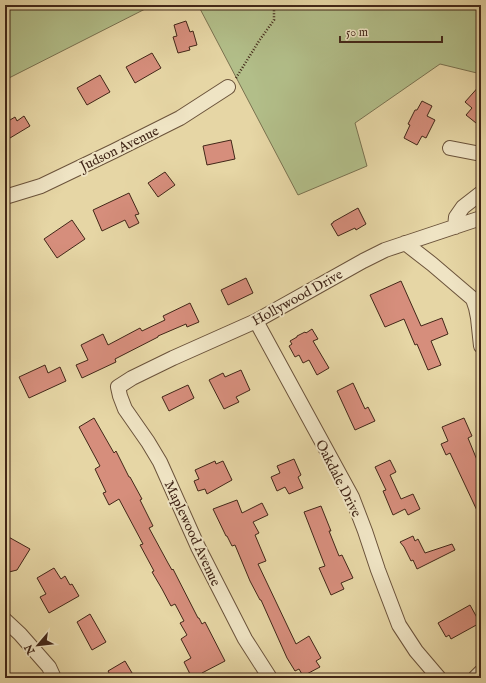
<svg xmlns="http://www.w3.org/2000/svg" width="486" height="683" viewBox="0 0 486 683" font-family="'IM FELL English',serif">
<style>
.green{fill:#b2be89;stroke:#7a7250}
.building{fill:#d68e7c;stroke:#422718}
.lines{fill:none;stroke-linecap:round;stroke-linejoin:round}
.minor-casing{stroke:#6b533b;stroke-width:16}
.path{stroke:#422718;stroke-width:2.5;stroke-dasharray:1 2;stroke-linecap:butt}
.minor{stroke:#efe4c4;stroke-width:14}
.labels{text-anchor:middle;stroke-width:4;stroke-linejoin:round;paint-order:stroke}
.street-label{font-size:14px;fill:#422718;stroke:#efe4c4}
</style>
<rect width="100%" height="100%" fill="#e6d6a5"/>
<filter id="stains"><feTurbulence type="fractalNoise" baseFrequency=".005" numOctaves="4"/><feColorMatrix values="0 0 0 0 .2 0 0 0 0 .09 0 0 0 0 .02 0 0 0 .5 -.17"/></filter>
<radialGradient id="worn" r=".72"><stop offset=".6" stop-color="#630" stop-opacity="0"/><stop offset="1" stop-color="#630" stop-opacity=".3"/></radialGradient>
<!-- green -->
<path class="green" d="M5,5h148l-148,75z
M198,5h283v69l-41,-10 -85,59 12,43 -69,29z"/>
<!-- building -->
<path class="building" d="M186,21l4,11 3,-1 4,14 -8,2 1,3 -12,3 -5,-16 4,-1 -3,-11z
M152,53l9,15 -26,15 -9,-16z
M100,75l10,17 -23,13 -10,-17z
M481,84v43l-15,-12 6,-7 -7,-6z
M422,101l10,5 -5,10 8,4 -9,18 -4,-2 -5,9 -13,-7 6,-13 -2,-1 7,-14h2z
M24,116l6,10 -25,15v-18l10,-6 2,4z
M231,140l4,19 -28,6 -4,-19z
M165,172l10,13 -17,12 -10,-14z
M129,193l10,21 -4,1 4,8 -10,5 -4,-8 -23,11 -9,-21z
M358,208l8,16 -10,6 -1,-2 -17,8 -7,-12 2,-1v-1z
M72,220l13,19 -28,19 -13,-19z
M246,278l7,15 -25,12 -7,-15z
M401,281l20,45 21,-8 6,16 -17,7 10,24 -13,5 -11,-26 -2,1 -11,-26 -19,8 -15,-32z
M190,303l9,19 -12,5 -1,-3 -28,12v1l-43,22 1,3 -34,16 -6,-13 12,-5 -7,-15 22,-11 5,11 32,-17 2,3 23,-11 -2,-4z
M312,329l6,10 -5,2 16,27 -12,7 -8,-15 -6,3 -4,-8 -4,2 -6,-11 3,-2 -2,-3 7,-4v-1l8,-4 1,1z
M45,365l3,8 12,-6 6,14 -37,17 -10,-21z
M241,370l9,20 -14,7 3,5 -15,7 -15,-29 14,-7 2,4z
M353,383l12,26 3,-2 7,14 -20,9 -18,-39z
M188,385l6,13 -25,13 -7,-14z
M94,418l20,35 2,-2 13,26h1l12,22 -2,1 13,26 -4,2 19,35 4,7 1,-1 25,49h1l3,6 3,-2 20,39 -23,12 2,5h-12l-8,-16 7,-4 -10,-19 6,-4 -7,-12 4,-2 -9,-17 -4,2 -9,-17 -10,-17 2,-1 -14,-26 3,-1 -24,-45 -10,6 -6,-12 3,-1 -11,-23 5,-3 -21,-39z
M464,418l8,18 -4,2 9,22 1,-1 3,7v53l-31,-66 -4,2 -5,-11 7,-3 -6,-14z
M294,459l7,16 -3,2 5,11 -14,6 -4,-7 -8,4 -6,-14 9,-4 -3,-7z
M390,460l6,12 -6,3 11,24 12,-5 7,15 -12,6 -3,-6 -12,6 -10,-24 3,-1 -11,-23z
M215,461l1,3 7,-3 9,19 -25,14 -2,-5 -7,2 -4,-10 5,-2 -4,-9z
M237,500l5,13 20,-10 6,12 -15,7 6,11 -4,2 11,26 -8,3 38,80 13,-8 12,22 -5,3 4,6 -17,9 -4,-7 -4,2 -8,-13 -26,-58h-1l-10,-19 -15,-36 -3,1 -5,-10h-1l-13,-27z
M321,506l10,25h-2l10,25 3,-1 11,23 -12,5 3,6 -13,6 -12,-27 6,-2 -21,-54z
M5,535l25,14 -13,21 -12,3z
M413,536l2,5 3,-2 7,14 27,-9 3,6 -38,19 -4,-9 -2,1 -7,-14 -4,-5z
M54,568l7,11 4,-3 5,9 2,-1 7,12 -30,17 -9,-16 6,-3 -9,-16z
M470,605l10,18 -29,16 -2,-4 -3,2 -8,-14z
M90,614l16,28 -14,8 -15,-28z
M125,661l10,17h-23l-4,-7z"/>
<g class="lines">
<!-- minor casing -->
<g class="minor-casing">
<path id="minor" d="M450,148l31,6
M5,197l36,-11 73,-35 66,-33 48,-31
M455,227l1,-10 7,-10 18,-14
M405,243l27,21 41,35 3,9 2,10 3,28
M256,321l96,176 13,34 13,39 21,55 17,26 23,27
M5,620l15,14 29,33 5,11
M270,678l-25,-39 -47,-92 -38,-85 -12,-20 -23,-33 -5,-13 -2,-9 14,-9 41,-20 83,-37 107,-60 22,-11 96,-32
M475,678l6,-6"/>
</g>
<!-- path -->
<path class="path" d="M236,78l23,-37 15,-21v-15"/>
<!-- minor -->
<use href="#minor" class="minor"/>
</g>
<g class="labels">
<!-- street labels -->
<g class="street-label">
<text transform="translate(119 148) rotate(-26)" y="5">Judson Avenue</text>
<text transform="translate(297 297) rotate(-29)" y="5">Hollywood Drive</text>
<text transform="translate(339 478) rotate(63)" y="5">Oakdale Drive</text>
<text transform="translate(193 533) rotate(65)" y="5">Maplewood Avenue</text>
</g>
</g>
<!-- margin -->
<rect width="486" height="683" fill="none" stroke="#e6d6a5" stroke-width="20"/>
<rect x="6" y="6" width="474" height="671" fill="none" stroke="#422718" stroke-width="2"/>
<rect x="10" y="10" width="466" height="663" fill="none" stroke="#422718"/>
<!-- north arrow -->
<g transform="translate(38 645) rotate(242)" stroke="#efe4c4" stroke-width="3" paint-order="stroke">
<path d="M0-3L7 15L0 10L-7 15Z" fill="#422718"/>
<text y="-6" font-size="11" font-weight="bold" text-anchor="middle" fill="#422718">N</text>
</g>
<!-- scale -->
<path d="M340 36v6h102v-6" fill="none" stroke="#422718" stroke-width="2"/>
<text x="346" y="36" font-size="12" fill="#422718" stroke="#efe4c4" stroke-width="3" paint-order="stroke">50 m</text>
<rect width="100%" height="100%" filter="url(#stains)"/>
<rect width="100%" height="100%" fill="url(#worn)"/>
</svg>
